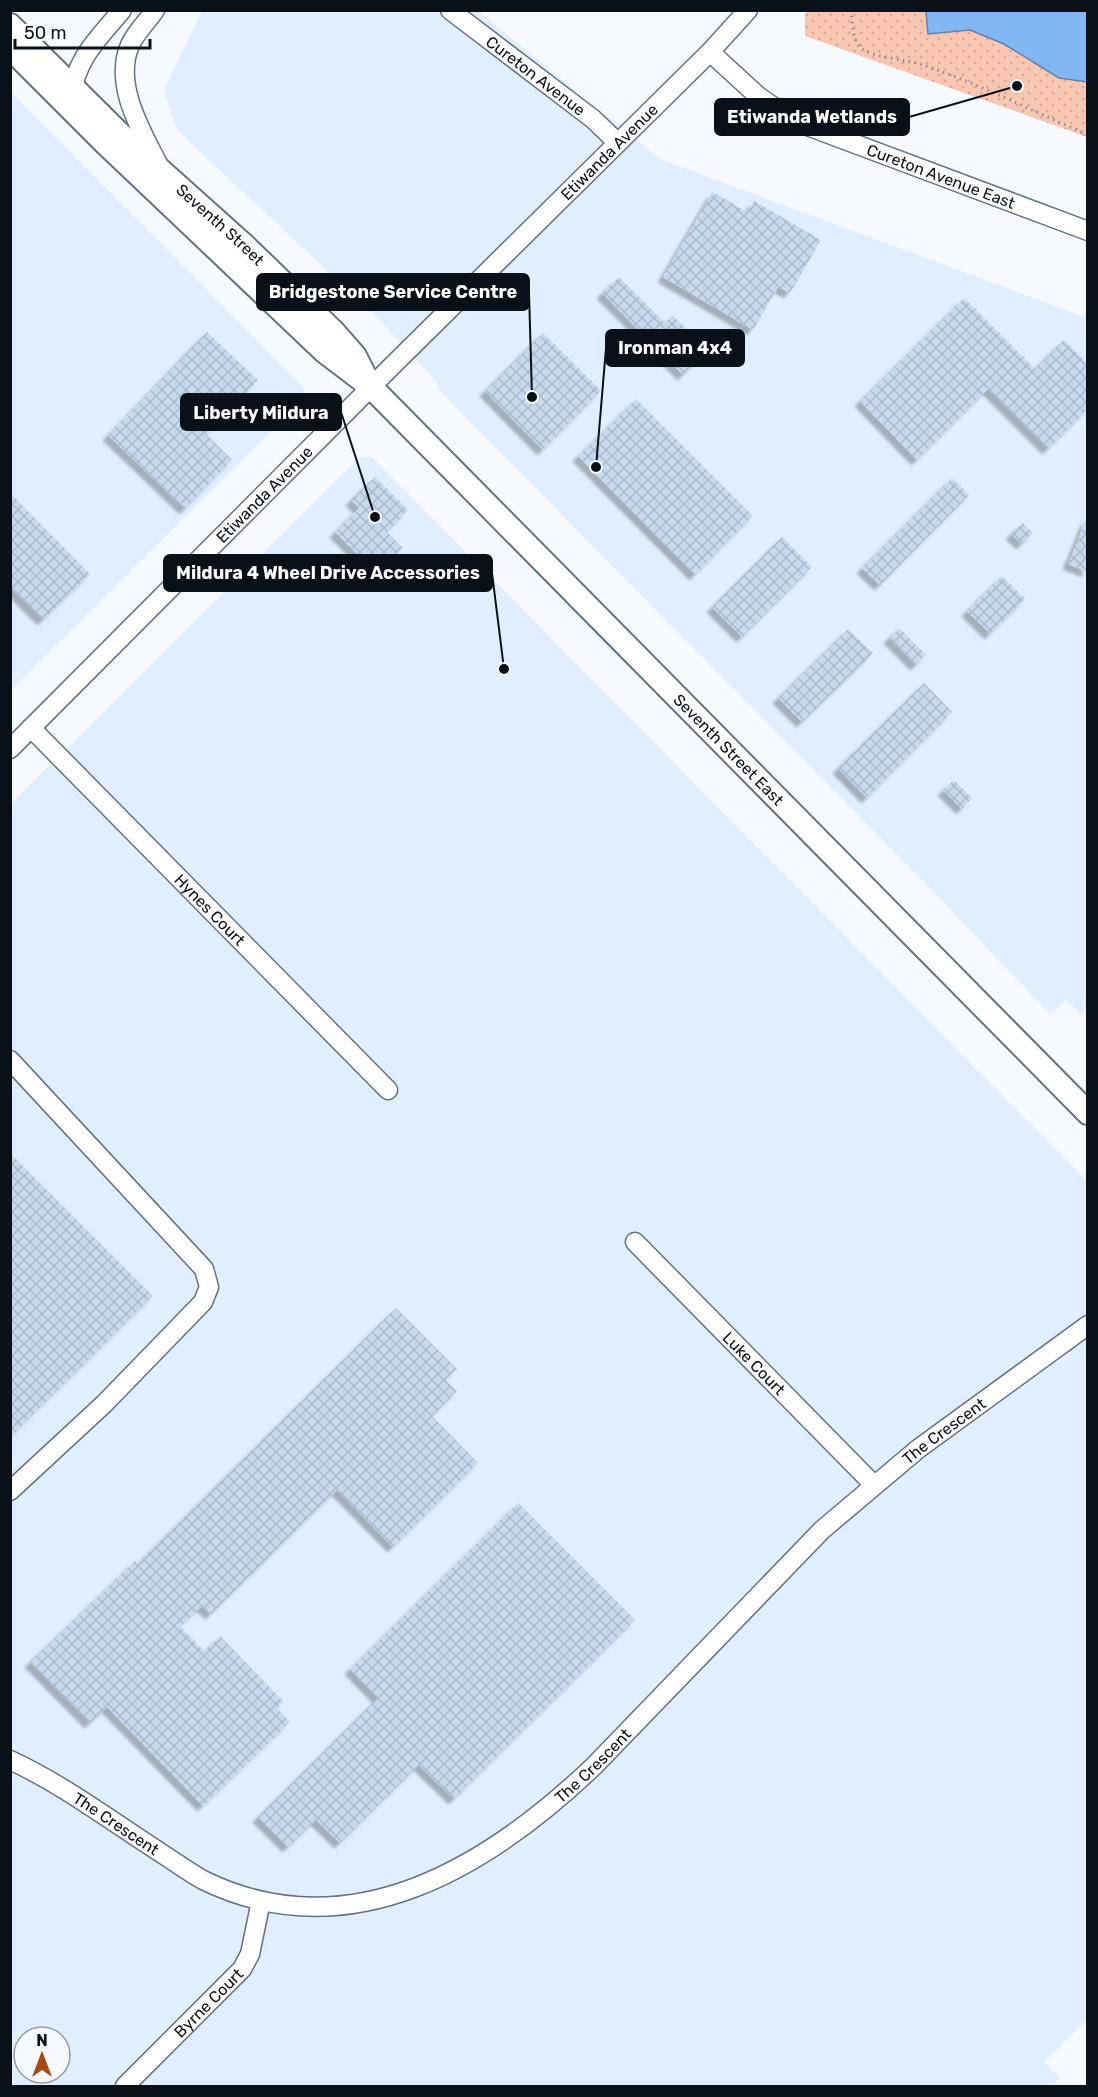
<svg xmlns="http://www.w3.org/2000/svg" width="1098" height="2097" viewBox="0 0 1098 2097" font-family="Rubik,sans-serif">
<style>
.built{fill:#e0eeff;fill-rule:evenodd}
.park{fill:url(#park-dots)}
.water{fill:#81b7f3;stroke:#5d85b1;stroke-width:1.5}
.building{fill:url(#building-cross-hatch);filter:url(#shadow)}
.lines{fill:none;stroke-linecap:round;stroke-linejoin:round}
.minor-casing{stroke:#627284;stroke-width:21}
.major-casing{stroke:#627284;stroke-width:26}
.path{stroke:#888d92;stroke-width:3;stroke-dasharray:1.5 4.5;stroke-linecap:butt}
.minor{stroke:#fff;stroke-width:18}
.major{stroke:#fff;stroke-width:22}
.labels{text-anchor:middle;stroke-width:5;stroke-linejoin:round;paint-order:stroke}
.street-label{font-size:16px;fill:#0a1017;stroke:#f6fafe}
.leader{fill:none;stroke:#0a1017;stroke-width:2}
.callout-dot{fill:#0a1017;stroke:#f6fafe;stroke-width:2}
.callout{fill:#0a1017;stroke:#0a1017;stroke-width:2}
.callout-label{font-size:18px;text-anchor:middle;font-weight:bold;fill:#fff}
</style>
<defs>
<pattern id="park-dots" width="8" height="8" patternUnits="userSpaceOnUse" patternTransform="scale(1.5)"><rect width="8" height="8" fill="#f9c6b1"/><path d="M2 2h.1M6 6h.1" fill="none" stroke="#d4a998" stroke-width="1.8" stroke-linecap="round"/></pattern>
<pattern id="building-cross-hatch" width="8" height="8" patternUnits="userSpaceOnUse" patternTransform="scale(1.5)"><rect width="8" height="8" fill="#c8d9ee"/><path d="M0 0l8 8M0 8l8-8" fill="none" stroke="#aab9cb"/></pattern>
<filter id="shadow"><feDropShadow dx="-5.5" dy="5.5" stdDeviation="1.5" flood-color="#0004"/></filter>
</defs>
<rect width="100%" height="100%" fill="#f6fafe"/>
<!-- built -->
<path class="built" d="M202,11h276l182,148 427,159v690l-6,7 -15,-15 -16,14 -123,-129 -489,-496v-6l-60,-65 -201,-188 -13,-40z
M11,92l293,296 1,10 -294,292z
M360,457h12l715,724v839l-43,42 16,16 -9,8h-1040v-1282zM24,2037h36v36h-36z"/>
<!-- park -->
<path class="park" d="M809,10l278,1v126l-282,-101v-22z"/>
<!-- water -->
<path class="water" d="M926,11h161v71l-28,-4 -55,-34 -34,-14 -42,4z"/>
<!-- building -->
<path class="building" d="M713,192l34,20 7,-11 67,39 -31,53 -12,-6 -25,43 -90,-53z
M619,277l46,46 7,-8 36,35 -25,25 -81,-82z
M964,298l71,71 29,-29 24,24v45l-40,40 -60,-60 -71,71 -57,-59z
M207,332l51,48 -52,54 26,26 -47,49 -77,-74z
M543,333l58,58 -58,59 -58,-59z
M636,399l117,117 -58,59 -117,-119z
M375,477l33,33 -21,22 16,16 -26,26 -42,-42 24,-24 -8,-8z
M952,478l17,17 -89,90 -18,-17z
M10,493l80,81 -47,46 -33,-33z
M1087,518h1v54l-20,-8z
M1023,523l10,10 -11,11 -11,-10z
M782,537l30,30 -70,70 -30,-30z
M1002,576l23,23 -35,35 -23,-23z
M899,628l27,27 -10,10 -27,-27z
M848,629l25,24 -71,69 -24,-24z
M924,683l28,29 -85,86 -29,-30z
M954,780l18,18 -10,11 -19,-19z
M10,1153l143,143 -143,141z
M396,1308l61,61 -12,11 12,11 -25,25 46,47 -85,84 -56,-57 -126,124 -9,-8 -22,20 24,25 16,-15 64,66 -7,6 13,14 -87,84 -96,-99 -17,16 -60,-61 105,-101 2,3z
M518,1503l117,117 -181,179 -35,-34 -79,78 -24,-23 -28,27 -30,-30 120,-119 -28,-29z"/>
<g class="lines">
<!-- minor casing -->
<g class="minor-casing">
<g id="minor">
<path d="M155,10c-8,12 -19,22 -25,35 -17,39 11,85 28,119"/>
<path id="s1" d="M450,10l143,109 25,24"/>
<path id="s2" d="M710,52l48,44 36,25 294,110"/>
<path d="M72,96c3,-37 27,-58 50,-86"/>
<path id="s3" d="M31,728l357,362"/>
<path id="s4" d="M10,749l386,-387 314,-310 38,-42"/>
<path d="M10,1060l194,209 5,18 -6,15 -99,102 -94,87"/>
<path id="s5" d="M635,1242l238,242"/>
<path id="s6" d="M10,1760c54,25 101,61 151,93 14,9 28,19 42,27 147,72 285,-13 391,-114l228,-236 96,-81 170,-124"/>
<path id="s7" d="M125,2086l117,-117 8,-15 11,-53"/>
</g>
</g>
<!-- major casing -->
<g class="major-casing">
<g id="major">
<path id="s8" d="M10,25l110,109 125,112 89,86 21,24 11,22"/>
<path id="s9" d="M10,48l95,95 220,209 46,35 717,726"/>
</g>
</g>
<!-- path -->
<path class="path" d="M851,10c2,13 0,30 11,39 11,8 46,11 61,16 56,19 110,46 165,70"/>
<!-- minor -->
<use href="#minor" class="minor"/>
<!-- major -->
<use href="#major" class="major"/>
</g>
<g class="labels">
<!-- street labels -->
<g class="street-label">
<text dy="6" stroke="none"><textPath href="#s1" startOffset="108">Cureton Avenue</textPath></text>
<text dy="6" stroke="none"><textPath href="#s4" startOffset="846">Etiwanda Avenue</textPath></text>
<text dy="6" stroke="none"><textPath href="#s2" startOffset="266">Cureton Avenue East</textPath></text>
<text dy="6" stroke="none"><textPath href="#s8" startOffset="290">Seventh Street</textPath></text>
<text dy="6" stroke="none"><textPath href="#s4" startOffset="360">Etiwanda Avenue</textPath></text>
<text dy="6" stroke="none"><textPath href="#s9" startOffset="1005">Seventh Street East</textPath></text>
<text dy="6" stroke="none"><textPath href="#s3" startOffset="255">Hynes Court</textPath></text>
<text dy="6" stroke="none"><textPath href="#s5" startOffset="170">Luke Court</textPath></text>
<text dy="6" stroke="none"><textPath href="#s6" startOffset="1149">The Crescent</textPath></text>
<text dy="6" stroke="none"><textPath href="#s6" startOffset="663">The Crescent</textPath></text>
<text dy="6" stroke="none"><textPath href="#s6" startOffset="124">The Crescent</textPath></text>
<text dy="6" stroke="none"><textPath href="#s7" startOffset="118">Byrne Court</textPath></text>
</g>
</g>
<!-- callouts -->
<path class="leader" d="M1017 86L909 117M532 397L529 292M596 467L606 348M375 517L341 412M504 669L492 573"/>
<g class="callout-dot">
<circle cx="1017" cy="86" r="6"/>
<circle cx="532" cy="397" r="6"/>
<circle cx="596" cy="467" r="6"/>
<circle cx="375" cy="517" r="6"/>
<circle cx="504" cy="669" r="6"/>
</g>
<g class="callout">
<rect x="715" y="99" width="194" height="36" rx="6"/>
<rect x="257" y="274" width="272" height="36" rx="6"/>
<rect x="606" y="330" width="138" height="36" rx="6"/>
<rect x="181" y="394" width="160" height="36" rx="6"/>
<rect x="164" y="555" width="328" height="36" rx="6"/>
</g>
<g class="callout-label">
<text x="812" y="123">Etiwanda Wetlands</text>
<text x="393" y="298">Bridgestone Service Centre</text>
<text x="675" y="354">Ironman 4x4</text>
<text x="261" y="419">Liberty Mildura</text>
<text x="328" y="579">Mildura 4 Wheel Drive Accessories</text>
</g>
<!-- border -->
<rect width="1098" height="2097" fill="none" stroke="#0a1017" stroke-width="24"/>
<!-- north arrow -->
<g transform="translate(42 2055)"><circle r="28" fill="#f6fafe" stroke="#989ca2" stroke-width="1.5"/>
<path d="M0-4.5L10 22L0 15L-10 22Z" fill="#ab4812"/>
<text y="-9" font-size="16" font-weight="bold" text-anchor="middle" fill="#0a1017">N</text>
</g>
<!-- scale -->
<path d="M15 39v9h135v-9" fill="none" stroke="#0a1017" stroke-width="3"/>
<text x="24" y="39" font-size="18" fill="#0a1017" stroke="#f6fafe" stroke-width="4.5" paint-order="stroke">50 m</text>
</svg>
